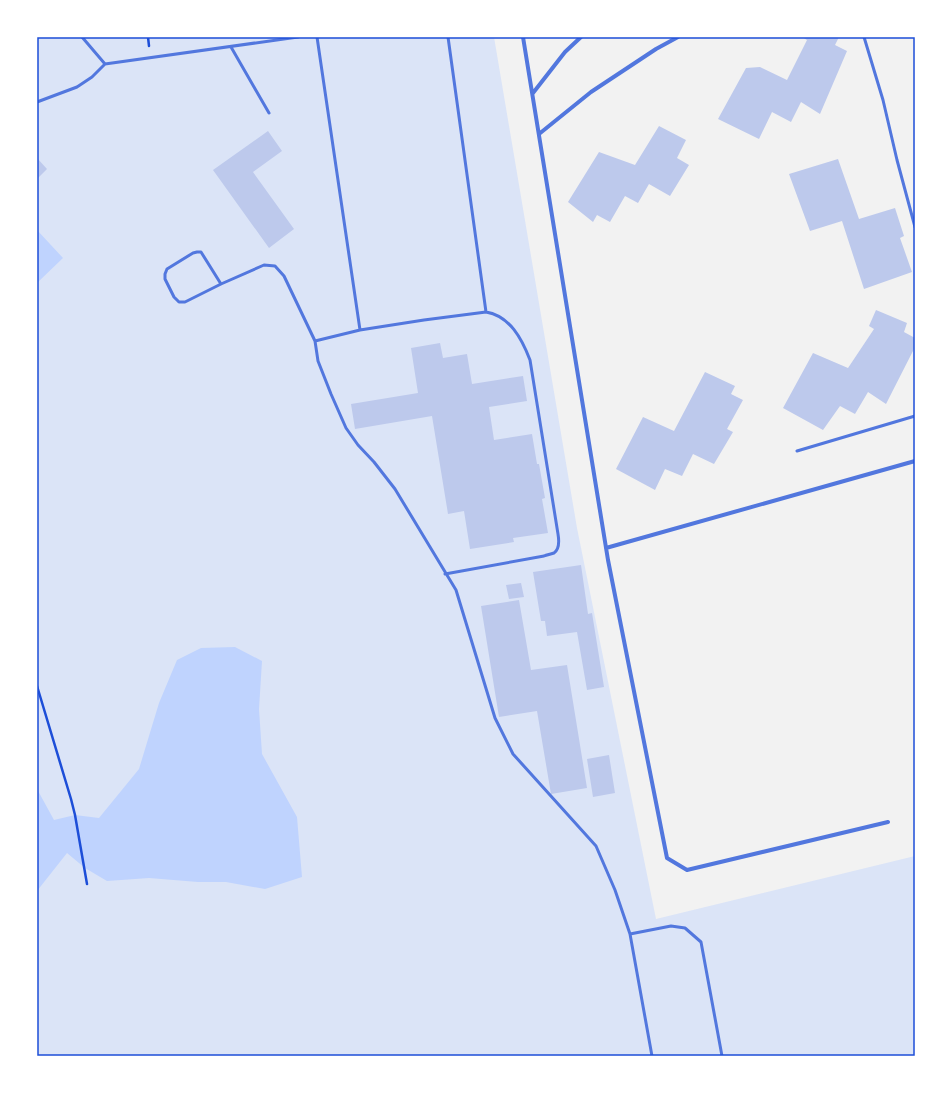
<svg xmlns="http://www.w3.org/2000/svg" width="952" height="1093" viewBox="0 0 952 1093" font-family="'Exo 2',sans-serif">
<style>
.green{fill:#dbe4f7}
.water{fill:#bfd3fe}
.building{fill:#bdc9ec}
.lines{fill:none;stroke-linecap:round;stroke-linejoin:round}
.path{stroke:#1d4ed8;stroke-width:2.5}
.service{stroke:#5277de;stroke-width:3}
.minor{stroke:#5277de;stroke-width:4}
.neatline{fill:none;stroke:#1d4ed8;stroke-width:1.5}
</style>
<rect width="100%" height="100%" fill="#f2f2f2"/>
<!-- green -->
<path class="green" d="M37,37h457l83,491 79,391 259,-63v200h-878z"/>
<!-- water -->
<path class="water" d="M37,230l26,28 -26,25z
M235,647l27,14 -3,48 3,45 35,63 5,60 -37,12 -39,-7h-28l-49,-4 -42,3 -22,-13 -18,-15 -30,38v-102l17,31 21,-5 24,3 40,-49 20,-66 18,-43 24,-12z"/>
<!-- building -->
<path class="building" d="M802,37h37l-4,8 12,6 -27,63 -19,-12 -10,20 -19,-10 -13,27 -41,-20 28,-51 14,-1 27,13 20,-40z
M659,126l27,14 -9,18 12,7 -19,31 -21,-12 -11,19 -13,-7 -15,26 -13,-7 -4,7 -25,-20 31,-50 36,13z
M268,131l14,20 -29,21 41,57 -25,19 -56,-78z
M37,158l10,11 -10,10z
M838,159l21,60 36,-11 9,28 -4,2 12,34 -48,17 -22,-68 -32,10 -21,-57z
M876,310l31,13 -3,9 11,6v9l-29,57 -18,-12 -13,22 -15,-8 -17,24 -40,-22 30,-55 35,15 26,-39 -5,-3z
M440,343l3,15 24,-4 5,30 51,-8 4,25 -38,6 5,33 38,-6 5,30h2l6,34 -3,1 6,34 -35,5 1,4 -44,7 -6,-38 -16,3 -16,-98 -77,13 -4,-25 67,-11 -7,-45z
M705,372l30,14 -4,8 12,6 -16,29 6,3 -19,32 -21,-10 -11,22 -17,-7 -10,21 -39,-21 27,-52 31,14z
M581,565l7,49 4,-1 12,74 -17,3 -10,-58 -30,4 -2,-15h-4l-8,-49z
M521,583l3,14 -15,2 -3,-14z
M519,600l12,70 36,-5 20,123 -36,6 -14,-83 -38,6 -18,-111z
M609,755l6,38 -22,4 -6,-38z"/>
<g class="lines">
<!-- path -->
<path class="path" d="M148,37l1,9
M37,686l34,113 4,16 12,69"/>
<!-- service -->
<path class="service" d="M317,37l43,293
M448,37l38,275
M864,37l19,63 14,60 18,67
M231,47l38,66
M105,64l193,-27
M37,102l40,-15 15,-10 13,-13 -23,-27
M221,284l-20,-32h-4l-4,1 -26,16 -2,5v5l9,18 5,5h6l36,-18 43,-19 11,1 9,10 31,65 3,20 13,33 15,34 12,17 16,17 21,27 61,101 39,128 18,36 83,92 19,44 15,44 22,122
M315,341l45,-11 64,-10 62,-8c24,4 36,27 44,48l28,174c1,6 2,15 -4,19 -3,1 -8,2 -10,3l-99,18
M797,451l118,-35
M630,934l41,-8 14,2 16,14 21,114"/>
<!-- minor -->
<path class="minor" d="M523,37l85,523 59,298 20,12 201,-48
M533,93l32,-41 16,-15
M539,134l52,-42 65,-43 22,-12
M606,548l309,-87"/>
</g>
<!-- border -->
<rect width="952" height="1093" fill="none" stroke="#ffffff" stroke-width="76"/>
<rect x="38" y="38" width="876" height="1017" class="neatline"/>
</svg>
